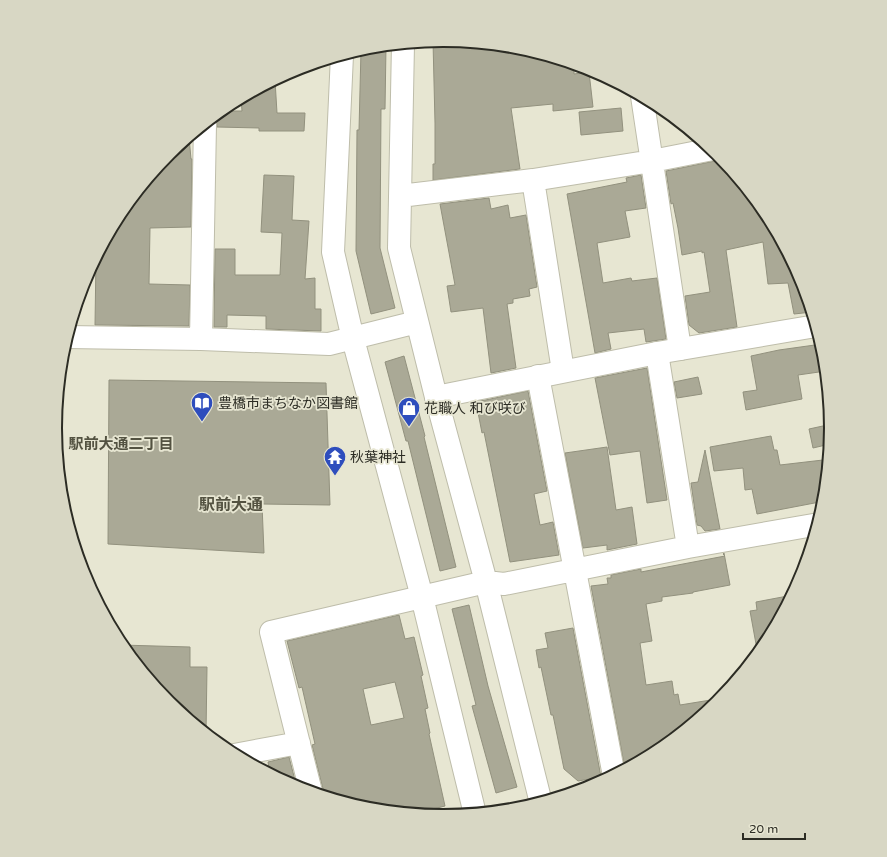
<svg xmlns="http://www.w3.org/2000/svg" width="887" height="857" viewBox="0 0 887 857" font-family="'Varela Round','Noto Sans JP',sans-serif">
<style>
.building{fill:#aaa996;stroke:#92917e;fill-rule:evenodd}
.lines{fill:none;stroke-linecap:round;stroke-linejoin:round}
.minor-casing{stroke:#bebdaa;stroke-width:24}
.tertiary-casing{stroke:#bebdaa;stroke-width:24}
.minor{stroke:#fff;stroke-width:22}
.tertiary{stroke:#fff;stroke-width:22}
.labels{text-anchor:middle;stroke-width:3.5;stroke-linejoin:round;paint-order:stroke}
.poi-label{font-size:14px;fill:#2c2c24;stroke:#e7e6d2;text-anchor:start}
.neighbourhood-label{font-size:15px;font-weight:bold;fill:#535241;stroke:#e7e6d2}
.quarter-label{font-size:16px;font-weight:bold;fill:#535241;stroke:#e7e6d2}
.rim{fill:none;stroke:#2c2c24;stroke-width:2}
</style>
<rect width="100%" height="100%" fill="#e7e6d2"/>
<!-- building -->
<path class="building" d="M444,40l76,8 54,16v10l15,-2 4,35 -40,4v-7l-42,4 9,61 -87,11v-16h2v-41l-2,-82z
M386,46l-1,63h-4l-1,139 15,60 -24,6 -15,-63 1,-121h2l2,-80 7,-3z
M275,80l2,33h28l-1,18h-45v-3l-42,-1 -1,-9 -2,-2 7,-5h21l-1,-13z
M621,108l2,23 -42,4 -2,-23z
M189,137l2,22h1l-1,68 -41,1 -1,56 41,1 -1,41 -94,-1 1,-67 25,-46 48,-58z
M722,158l45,55 36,67 9,32 -18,2 -6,-31 -20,1 -5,-42 -37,8 11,77 -38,6 -10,-8 -4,-29 25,-4 -6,-40 -2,1v-2l-20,4 -4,-27 -5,-25 -2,1 -5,-33 49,-10z
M264,175l30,1 -2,44 17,1 -4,58 10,-1v31h6v22l-55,-2v-13l-39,-1v12h-13l1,-78h20v26h45l2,-42 -21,-1z
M641,175l5,33 -21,3 5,26 -33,6 6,40 28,-5 1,3 25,-3 9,61 -20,3 -2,-13 -36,4 3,16 -16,4 -28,-159 60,-12 -1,-4z
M489,198l2,11 17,-4 2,13 16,-3 11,72 -8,2 1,7 -17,3v4l-6,1 9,64 -25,5 -8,-65 -32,4 -4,-26 8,-1 -15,-81z
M822,344l3,9 1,18 -28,4 4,24 -56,11 -3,-18 14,-2 -6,-34 28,-6z
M404,356l21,80 -1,1 32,130 -16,4 -32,-130h-2l-21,-79z
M647,368l20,132 -20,3 -7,-52 -30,4 -15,-77z
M698,377l4,17 -25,4 -3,-16z
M109,380l217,3 4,122 -68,-1 2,49 -156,-9z
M528,391l19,100 -13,3 6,31 13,-3 6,33 -49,7 -26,-130 -2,1 -6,-31z
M832,424l-2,20 -17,4 -4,-19z
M771,436l3,14h3l3,15 43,-5 4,19 -2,22 -68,13 -5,-25 -7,1 -2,-22 -29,3 -4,-24z
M607,447l9,63 16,-3 5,37 -30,6v-5l-24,3 -18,-95z
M705,450l15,79 -15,2 -4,-5 -4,-1 -6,-42 7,-1z
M724,553l6,32 -37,7v1l-31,4v4l-16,3 6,37 -12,2 6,42 26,-4 2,14 4,-1 2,11 43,-7 -5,5 -59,49 -34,17 -34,-183 17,-2 -1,-6h4v-3l30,-6v3l84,-16 -2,-2z
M793,595l-27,50 -8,10 -8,-44 7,-1 -1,-8z
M469,605l19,81 29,101 -21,6 -24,-87 4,-1 -24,-96z
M399,615l6,24 9,-2 9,38 -2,1 7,32 -3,1 5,24 -1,1 16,72 -32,8 -46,-5 -44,-13v-7l-11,-44 3,-1 -13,-57 -3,1 -12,-47zM395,682l9,36 -33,7 -8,-36z
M573,628l28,149 -23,4 -14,-12 -11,-54h-2l-10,-48 -2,1 -3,-18 12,-2 -3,-15z
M121,645l69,2v20h17l-1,67 -37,-31z
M289,757l8,31 -27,-14 -2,-12z"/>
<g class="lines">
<!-- minor casing -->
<g class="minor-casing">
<path id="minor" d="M403,44l-4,204 37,149 50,185 55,221
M342,55l-9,197 20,87 69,258 53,217
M642,96l38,253
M533,180l30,191
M400,196l133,-16 119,-19 61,-12
M67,337l134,2 128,5 88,-22
M201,339l4,-215
M657,353l31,194
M538,376l76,400
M234,755l65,-12
M311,792l-40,-160 215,-50 18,2 184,-37 131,-23"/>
</g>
<!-- tertiary casing -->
<g class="tertiary-casing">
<path id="tertiary" d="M436,397l221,-44 159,-27"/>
</g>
<!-- minor -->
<use href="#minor" class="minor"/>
<!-- tertiary -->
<use href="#tertiary" class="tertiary"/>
</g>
<!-- icons -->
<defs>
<g id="library-pin" transform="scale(1.15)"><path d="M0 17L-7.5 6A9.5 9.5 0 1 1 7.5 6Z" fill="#2e4dbd" stroke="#e7e6d2"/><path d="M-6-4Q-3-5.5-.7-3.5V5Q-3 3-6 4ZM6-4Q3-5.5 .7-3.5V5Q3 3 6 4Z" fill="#fff"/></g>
<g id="shop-pin" transform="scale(1.15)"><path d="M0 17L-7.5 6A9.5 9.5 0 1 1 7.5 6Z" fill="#2e4dbd" stroke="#e7e6d2"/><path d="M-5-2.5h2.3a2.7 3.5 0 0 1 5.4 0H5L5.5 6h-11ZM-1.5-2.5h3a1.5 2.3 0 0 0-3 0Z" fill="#fff"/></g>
<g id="temple-pin" transform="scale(1.15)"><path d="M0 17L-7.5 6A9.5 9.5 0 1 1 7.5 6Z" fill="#2e4dbd" stroke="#e7e6d2"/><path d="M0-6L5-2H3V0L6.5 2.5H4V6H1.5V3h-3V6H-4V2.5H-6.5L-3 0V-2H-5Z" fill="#fff"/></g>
</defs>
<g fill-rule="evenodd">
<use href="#library-pin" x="202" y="403"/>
<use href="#shop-pin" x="409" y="408"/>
<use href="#temple-pin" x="335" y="457"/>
</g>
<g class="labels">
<!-- poi labels -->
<g class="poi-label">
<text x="218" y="408">豊橋市まちなか図書館</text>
<text x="424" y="413">花職人 和び咲び</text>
<text x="350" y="462">秋葉神社</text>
</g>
<!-- neighbourhood labels -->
<g class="neighbourhood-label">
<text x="121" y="449">駅前大通二丁目</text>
</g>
<!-- quarter labels -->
<g class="quarter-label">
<text x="231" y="510">駅前大通</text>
</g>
</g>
<!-- crop -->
<path d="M0 0H887V857H0ZM62 428a381 381 0 1 1 762 0a381 381 0 1 1-762 0Z" fill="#d8d7c4" fill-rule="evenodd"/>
<path class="rim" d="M62 428a381 381 0 1 1 762 0a381 381 0 1 1-762 0Z"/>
<!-- scale -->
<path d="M743 833v6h62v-6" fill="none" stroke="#2c2c24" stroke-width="2"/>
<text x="749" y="833" font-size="12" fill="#2c2c24" stroke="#e7e6d2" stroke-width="3" paint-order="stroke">20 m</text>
</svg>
